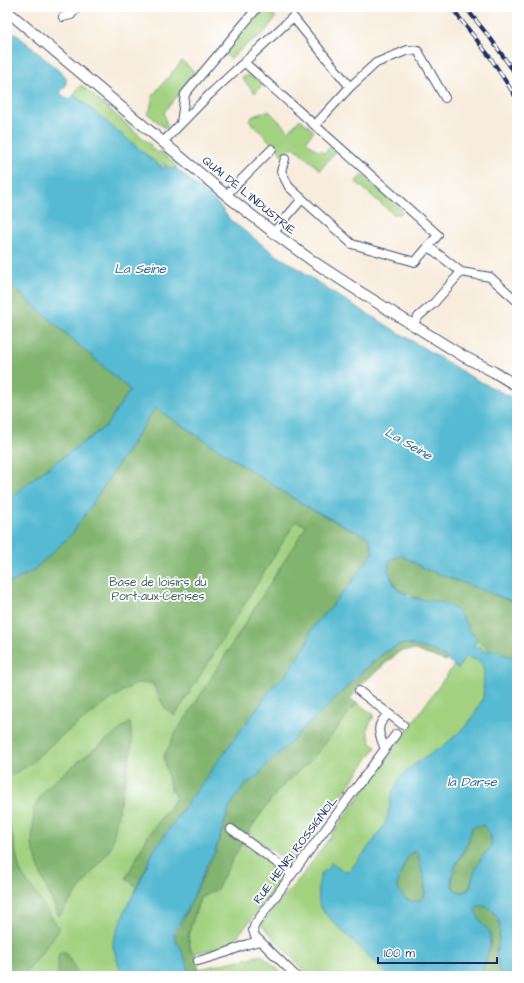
<svg xmlns="http://www.w3.org/2000/svg" width="524" height="983" viewBox="0 0 524 983" font-family="'Architects Daughter',sans-serif">
<style>
.green{fill:#a2d280;stroke:#5e806f}
.forest{fill:#81b46e;stroke:#4e7266}
.water{fill:#54bad2;stroke:#387498;fill-rule:evenodd}
.lines{fill:none;stroke-linecap:round;stroke-linejoin:round}
.minor-casing{stroke:#3c4c71;stroke-width:10}
.major-casing{stroke:#3c4c71;stroke-width:12}
.minor{stroke:#fff;stroke-width:8}
.major{stroke:#fff;stroke-width:10}
.rail-casing{stroke:#1b2f5e;stroke-width:4}
.rail{stroke:#fff;stroke-width:2.5;stroke-dasharray:8;stroke-linecap:butt}
.labels{text-anchor:middle;stroke-width:3.5;stroke-linejoin:round;paint-order:stroke}
.street-label{font-size:12px;fill:#1b2f5e;stroke:#fff}
.park-label{font-size:12px;fill:#446068;stroke:#fff}
.water-label{font-size:13px;font-style:italic;fill:#2f6087;stroke:#fff}
</style>
<rect width="100%" height="100%" fill="#fff"/>
<filter id="ink" filterUnits="userSpaceOnUse"><feTurbulence type="fractalNoise" baseFrequency=".025" numOctaves="2"/><feDisplacementMap in="SourceGraphic" scale="8" xChannelSelector="R" yChannelSelector="G"/><feConvolveMatrix kernelMatrix="1 2 1 2 8 2 1 2 1" color-interpolation-filters="sRGB"/></filter>
<filter id="wash" filterUnits="userSpaceOnUse"><feTurbulence type="fractalNoise" baseFrequency=".012" numOctaves="4" result="noise"/><feDisplacementMap in="SourceGraphic" scale="16" xChannelSelector="R" yChannelSelector="G"/><feGaussianBlur stdDeviation="0.9" result="paint"/><feColorMatrix in="noise" values="0 0 0 0 0 0 0 0 0 0 0 0 0 0 0 0 0 1.4 0 .05"/><feComposite in="paint" operator="in"/></filter>
<g filter="url(#wash)">
<rect width="100%" height="100%" fill="#f8eddd"/>
<!-- green -->
<path class="green" d="M264,8l12,9 -13,17 -16,10 -17,15 -5,-5z
M182,61l14,12 -32,39 3,15 -1,2 -19,-16 3,-3 3,-15z
M247,75l8,3 8,7 -8,8 -11,-12 -2,-4z
M81,85l71,61 -2,3 1,1 2,-1 5,4 2,-2 16,14v3l-6,1 -7,-6 -2,4 -87,-72 2,-2v-2z
M269,111l20,20 11,-12 14,12 -8,10 13,11 2,-2 3,3 7,-7c3,3 4,6 2,9l-13,15 -26,-23 -12,8 -10,-13 -1,1 -22,-23 4,-4z
M362,175l41,36 -3,3h-7l-37,-32 1,-2z
M7,282l148,126 78,51 136,79 -81,135 -15,13 -84,115 -35,49 -17,37 -12,24 -12,35 10,30h-116z
M504,596l13,5v375h-209l-47,-52 43,-51z
M357,703l17,12 -7,14 4,14 5,4 -84,117 -45,-31 31,-43 35,-32z
M241,842l44,32 -35,47 -20,24 -35,8 -4,-1 -3,-17 12,-37 17,-9z
M262,955l23,21h-92l-1,-2 7,-5z"/>
<!-- forest -->
<path class="forest" d="M7,282l123,108 -24,36 -72,52 -27,23z
M155,408l150,98 64,32 4,14 -25,35 -12,13 -5,8 -12,11 -8,11 -4,14 -13,18 -6,11 -15,13 -84,115 -35,49 -17,37 -11,-9 22,-42 28,-38 -7,-14 -5,-28 11,-22 21,-32 110,-176 -10,-5 -121,195 -10,-8 -13,-25h-14l-15,8 -62,45 -31,28 -23,14v-193l28,-16 89,-113z
M401,555l22,13 94,35v56l-27,-9 -10,-7 -11,-12 -50,-32 -21,-9 -10,-19 2,-11z
M403,642l21,3 26,12 -4,4 -31,-11 -15,1 -37,32 -13,16 7,4 -44,55 -35,32 -31,43 -30,56 -17,9 -12,37 3,17 4,1 4,16 -7,5 1,2h-5l-13,-40 41,-87 14,-43 14,-20 136,-130z
M130,722l2,23 -21,103 -52,68 -17,-38 -10,-33 2,-37 11,-19 30,-25z
M7,813l13,58 40,58 -36,47h-17z
M480,825h2c6,4 10,12 9,19 -1,5 -6,8 -9,13 -2,2 -3,6 -4,8 -2,4 -4,8 -5,12 -3,6 -2,12 -9,15l-7,-1 -4,-4 -1,-10 1,-6 15,-28 4,-16 2,-1z
M416,852l2,2c2,13 8,26 7,39 -1,8 -11,10 -17,7 -5,-1 -11,-10 -11,-15 1,-8 9,-24 13,-31z
M479,906c14,0 14,7 21,17l-1,6 1,2 -4,23 4,19 2,3h-21l9,-30v-14l-9,-10 -6,-12z
M60,952h5l15,24h-22v-18z"/>
<!-- water -->
<path class="water" d="M15,33l51,44v8l-6,8 9,7 5,-5 88,73 3,-3 5,4 6,-1 44,38 10,14 46,35 22,13 29,21 146,89 44,22v203l-94,-35 -22,-13 -11,5 -2,11 7,15 3,4 7,3 4,4 10,2 22,3 14,7 4,4 6,9 4,8 8,9v2l-4,5 2,2 5,-2 2,4 5,2 3,-2 6,1 21,8v317h-15l-2,-3 -4,-19 4,-21 -1,-4 1,-6c-7,-10 -7,-17 -21,-17l-4,4 6,12 9,10v14l-9,30h-92l-63,-61 -7,-11 -1,-17 3,-13 7,-6 3,-5 12,8 7,-1 22,-27 11,-16 4,-9 5,-25 9,-17 10,-9 36,-24 20,-18 9,-13 7,-14 1,-25 -2,-9 -5,-4 -12,-3 -7,12 -13,-12 -14,-7 -24,-6 -9,1 -18,11 -25,22 -30,31 -18,16 -19,20 -21,19 -2,3 -7,9 -13,9 -15,21 -15,46 -8,13 -16,37 -10,18 -7,14v4l7,11 2,6 5,11v10h-66l-9,-30v-5l12,-30 12,-24 17,-37 35,-49 84,-115 15,-13 6,-11 13,-18 4,-14 8,-11 12,-11 5,-8 12,-13 25,-35 -4,-14 -64,-32 -150,-98 -82,125 -38,36 -28,16v-84l27,-23 72,-52 24,-36 -123,-108v-245zM482,825l2,1c3,7 8,7 7,17 -1,8 -9,12 -12,19 -2,5 -6,11 -7,18 -1,3 -1,6 -3,9 -2,2 -3,2 -5,3 -2,0 -5,0 -7,-1 -15,-7 5,-37 10,-47 2,-5 4,-11 5,-17l4,-1 2,1zM413,852h3l2,2c2,11 9,30 7,41 -2,7 -14,8 -19,4 -4,-3 -7,-8 -9,-13 3,-10 8,-29 16,-34z"/>
</g>
<g filter="url(#ink)">
<g class="lines">
<!-- minor casing -->
<g class="minor-casing">
<path id="minor" d="M63,17l8,-2 6,-8
M245,63l193,172 -23,27 -63,-18 -63,-57 -8,-16 4,-12
M350,87l26,-24 32,-13 10,1 27,47
M181,123l4,-29 73,-87
M163,142l46,-47 84,-78 57,70 -35,38
M226,195l46,-46
M274,232l28,-33
M428,246l33,26 29,5 27,24
M412,325l7,-9 15,-13 27,-31
M514,385l3,-9
M359,691l30,23
M385,749c-6,-15 -11,-24 4,-35l14,11
M231,829l61,45
M198,961l27,-8 23,-9 12,-3
M296,976l-41,-40 -2,-6 2,-6 141,-190"/>
</g>
<!-- major casing -->
<g class="major-casing">
<path id="major" d="M7,11l219,184 52,41 36,26 46,30 103,64 31,16 23,14"/>
</g>
<!-- minor -->
<use href="#minor" class="minor"/>
<!-- major -->
<use href="#major" class="major"/>
<!-- rail casing -->
<g class="rail-casing">
<path id="rail" d="M451,7l39,50 27,42
M465,7l26,32 26,37"/>
</g>
<!-- rail -->
<use href="#rail" class="rail"/>
</g>
</g>
<g class="labels">
<!-- street labels -->
<g class="street-label">
<text transform="translate(249 195) rotate(39)" y="4">QUAI DE L'INDUSTRIE</text>
<text transform="translate(295 850) rotate(-53)" y="4">RUE HENRI ROSSIGNOL</text>
</g>
<!-- park labels -->
<g class="park-label">
<text x="158" y="586">Base de loisirs du<tspan x="158" dy="14">Port-aux-Cerises</tspan></text>
</g>
<!-- water labels -->
<g class="water-label">
<text x="140" y="273">La Seine</text>
<text transform="translate(409 443) rotate(30)" y="5">La Seine</text>
<text x="472" y="786">la Darse</text>
</g>
</g>
<!-- margin -->
<rect width="524" height="983" fill="none" stroke="#fff" stroke-width="24"/>
<!-- scale -->
<path d="M378 957v6h119v-6" fill="none" stroke="#1b2f5e" stroke-width="2"/>
<text x="384" y="957" font-size="12" fill="#1b2f5e" stroke="#ffffff" stroke-width="3" paint-order="stroke">100 m</text>
</svg>
